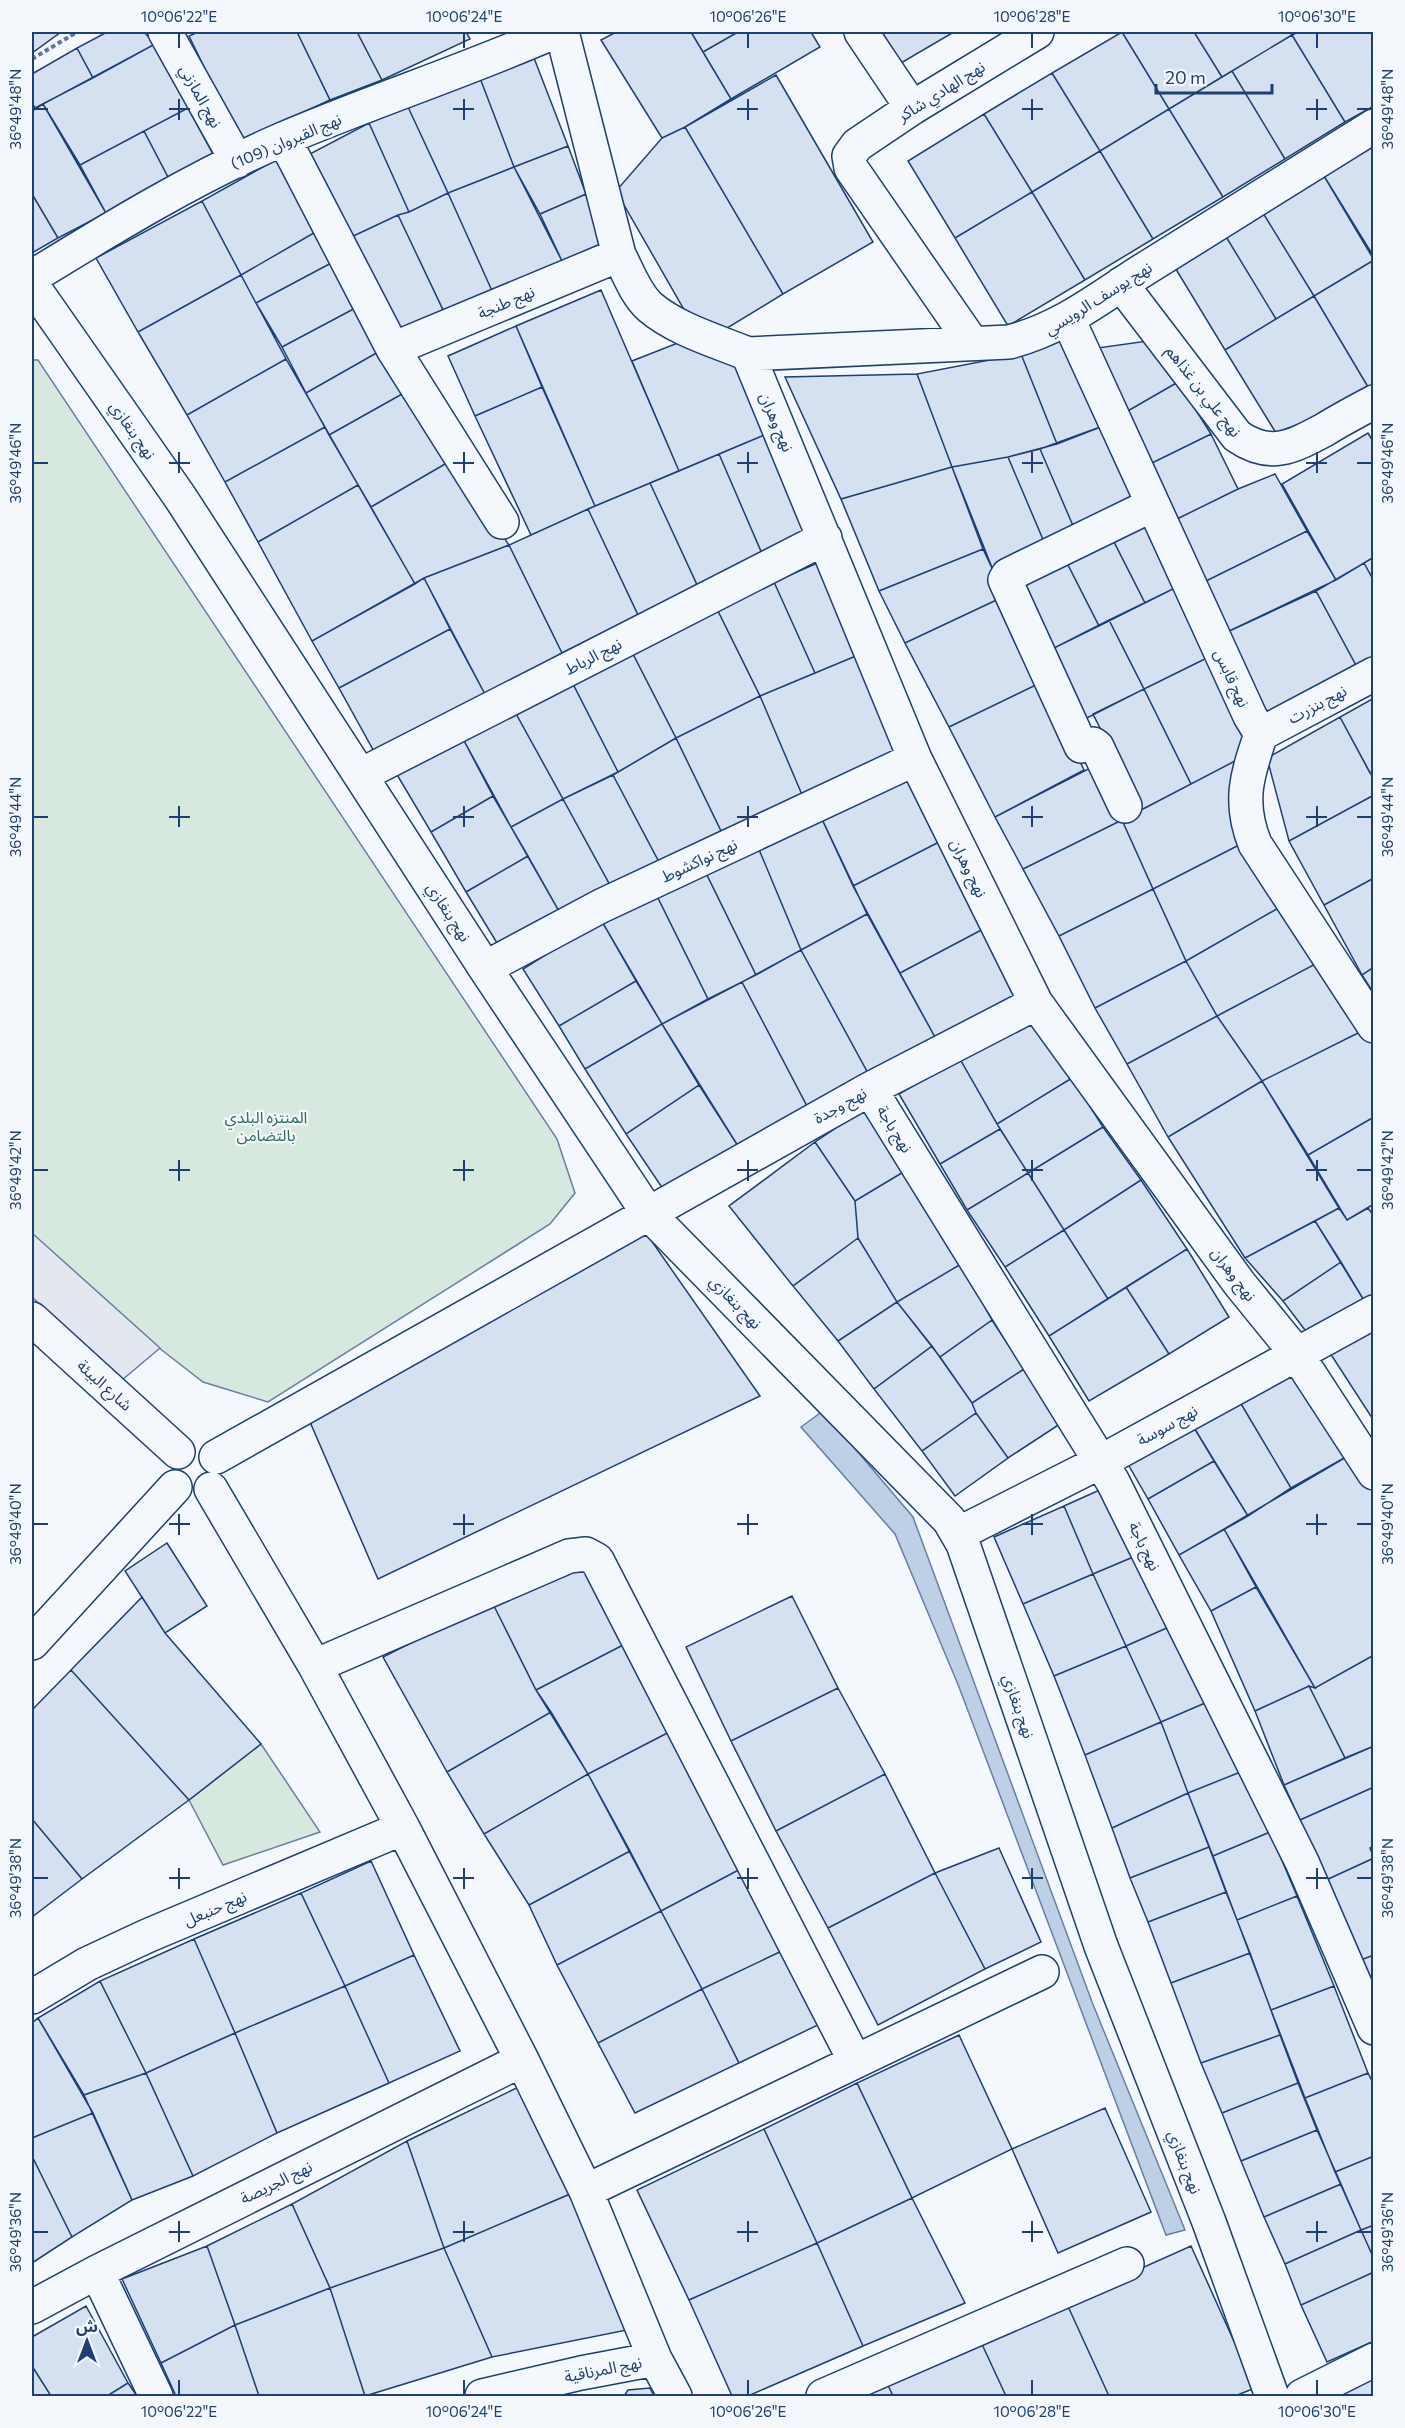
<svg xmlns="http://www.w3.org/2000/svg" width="1405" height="2428" viewBox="0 0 1405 2428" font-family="Commissioner,'Noto Sans Arabic',sans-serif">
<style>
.green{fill:#d7e8df;stroke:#687fa3;stroke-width:1.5}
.parking{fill:#e3e8f0;stroke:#687fa3;stroke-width:1.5}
.water{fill:#bed0e5;stroke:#687fa3;stroke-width:1.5}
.building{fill:#d5e0f0;stroke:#1d3f73;stroke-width:1.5}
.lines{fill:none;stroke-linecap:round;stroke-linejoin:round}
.minor-casing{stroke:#1d3f73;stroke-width:36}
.path{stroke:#5e769c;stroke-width:4;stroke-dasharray:4.5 3;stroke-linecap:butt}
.minor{stroke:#f4f7fb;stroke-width:33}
.ticks{fill:none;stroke:#1d3f73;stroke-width:2}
.labels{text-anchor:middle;stroke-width:4.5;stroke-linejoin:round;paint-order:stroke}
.street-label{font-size:16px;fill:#1d3f73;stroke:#f4f7fb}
.park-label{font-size:16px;fill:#2c6c60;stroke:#f4f7fb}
.neatline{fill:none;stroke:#1d3f73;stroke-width:2}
.ticks-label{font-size:15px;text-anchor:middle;fill:#1d3f73}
</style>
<rect width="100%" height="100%" fill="#f4f7fb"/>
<!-- green -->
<path class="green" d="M32,360h6l519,779 18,54 -25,31 -282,178 -65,-20 -58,-45 -113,-103z
M261,1744l59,88 -97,33 -34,-65z"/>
<!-- parking -->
<path class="parking" d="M32,1233l128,115 -38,32 -90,-83z"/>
<!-- water -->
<path class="water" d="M823,1411l90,106 179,485 93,228 -19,5 -207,-548 -64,-153 -94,-107z"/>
<!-- building -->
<path class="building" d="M32,32h29l-29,21z
M107,32h37l11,12 -62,34 -16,-30z
M198,32h99l33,68 -90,41 -51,-105z
M297,32h60l25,48 -52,20z
M357,32h109l4,7 -88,41z
M616,32h75l40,67 -46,28 -23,11 -61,-98z
M691,32h47l-35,20z
M738,32h73l9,15 -89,52 -28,-47z
M882,32h72l-53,31z
M1122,32l47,77 -69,42 -48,-78z
M1122,32h72l28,45 -53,32z
M1194,32h96l2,3 -70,42z
M1298,32h76v74l-29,16 -53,-87z
M1292,35l53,87 -60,37 -53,-88z
M155,44l33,64 -108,57 -37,-61z
M77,48l16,30 -58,30 -3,-5v-29z
M534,58l34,88 -54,21 -34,-89z
M1232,71l53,88 -62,38 -54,-88z
M1052,73l48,78 -68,41 -48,-78z
M776,75l97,167 -90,52 -98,-167z
M480,78l34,89 -66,26 -40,-86z
M43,104l63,109 -48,25 -26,-44v-83z
M408,107l40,86 -39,19 -40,-89z
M188,108l26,48 -45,23 -25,-48z
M1169,109l54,88 -70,42 -53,-88z
M984,114l48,78 -77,46 -47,-77z
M369,123l40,89 -11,3 -51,24 -41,-83z
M685,127l98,167 -64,39 -25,-6 -78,-136 46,-53z
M144,131l25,48 -63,34 -26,-48z
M568,146l18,48 -46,20 -26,-47z
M1374,146v111l-50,-81z
M1100,151l53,88 -68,41 -53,-88z
M279,158l40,72 -78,45 -39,-74z
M514,167l48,94 -69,32 -45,-100z
M1324,176l50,84 -60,36 -51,-83z
M1032,192l53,88 -77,46 -53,-88z
M448,193l45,100 -49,19 -46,-97 11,-3z
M32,194l26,44 -26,15z
M586,194l19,48 -43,19 -22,-47z
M202,201l39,74 -103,57 -42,-74z
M1263,213l51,83 -38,23 -51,-84z
M398,215l46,97 -51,24 -46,-97z
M319,230l16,31 -79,42 -15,-28z
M1225,235l51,84 -51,31 -51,-84z
M1374,260v137l-60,-101z
M335,261l26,44 -79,42 -26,-44z
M241,275l45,84 -99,56 -49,-83z
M601,290l78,181 -84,35 -79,-180z
M1314,296l60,101 -66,38 -32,-2 -51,-83z
M361,305l26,42 -81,46 -24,-46z
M516,326l26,61 -67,29 -27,-60z
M698,335l48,28 28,68 -95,40 -47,-110z
M1066,335l37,91 -46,18 -36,-90z
M1155,340l23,42 -52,30 -36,-63z
M387,347l24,42 -82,46 -23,-42z
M1021,354l36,90 -49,13 -56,10 -35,-93z
M286,359l39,68 -100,55 -38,-67z
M917,374l35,93 -111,32 -56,-122z
M1178,382l33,52 -61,30 -24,-52z
M542,387l53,119 -64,29 -56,-119z
M411,389l41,71 -81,47 -42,-72z
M1103,426l40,79 -66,30 -37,-86z
M325,427l33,58 -100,57 -33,-60z
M774,431l43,102 -54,23 -44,-102z
M1368,433l6,10v114l-38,23 -54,-96z
M1211,434l27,55 -61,30 -27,-55z
M1040,449l37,86 -30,14 -39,-92z
M719,454l44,102 -65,31 -48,-104z
M1008,457l39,92 -52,26 -43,-108z
M452,460l57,85 -85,33 -9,6 -44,-77z
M952,467l31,82 -104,42 -38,-92z
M1275,474l32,57 -103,51 -27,-63 61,-30z
M650,483l48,104 -60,28 -50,-106z
M358,485l57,99 -103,57 -54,-99z
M588,509l50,106 -76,38 -53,-108z
M1147,518l34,67 -36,18 -34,-67z
M1307,531l29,49 -111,53 -21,-51z
M1111,536l34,67 -46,23 -34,-67z
M509,545l53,108 -75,45 -63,-120z
M983,549l22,47 -100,47 -26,-52z
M1374,557v24l-10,-18z
M1065,559l34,67 -55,27 -34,-68z
M822,561l41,92 -48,20 -41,-91z
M1364,563l10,18v80l-16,8 -42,-78z
M424,578l26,51 -111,59 -27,-47z
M774,582l41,91 -55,23 -43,-87z
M1181,585l34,69 -71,35 -35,-69z
M1316,591l42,78 -92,50 -41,-86z
M1005,596l37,86 -93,45 -44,-84z
M717,609l43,87 -84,42 -44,-86z
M1109,620l35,69 -65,33 -35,-69z
M450,629l37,69 -111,57 -37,-67z
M632,652l44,86 -58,34 -47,-92z
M863,653l43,100 -103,44 -43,-101z
M1215,654l36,81 -16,26 -44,23 -47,-95z
M571,680l47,92 -55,27 -49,-89z
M1042,682l42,88 -89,47 -46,-90z
M1144,689l47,95 -50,26 -48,-96z
M760,696l43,101 -82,34 -45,-93z
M1374,698v73l-4,2 -30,-56z
M514,710l49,89 -52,28 -49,-90z
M1340,717l34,63v15l-85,46 -22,-83z
M462,737l31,59 -62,36 -35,-59z
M676,738l45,93 -62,31 -46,-87z
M1235,761l6,83 -88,45 -31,-69z
M1096,765l26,55 -99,49 -28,-52z
M613,775l46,87 -48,25 -48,-88z
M911,776l32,64 -90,46 -32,-69z
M1374,795v83l-50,27 -35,-64z
M493,796l35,60 -62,36 -35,-60z
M563,799l48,88 -51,26 -49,-86z
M821,817l46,97 -66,36 -43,-103z
M1122,820l31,69 -94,47 -36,-67z
M943,840l44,87 -87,46 -47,-87z
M1241,844l41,62 -96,55 -33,-72z
M758,847l43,103 -45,25 -51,-104z
M528,856l32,57 -60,35 -34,-56z
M705,871l51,104 -48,24 -52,-105z
M1374,878v89l-12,8 -38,-70z
M1153,889l33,72 -91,47 -36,-72z
M656,894l52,105 -46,25 -61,-104z
M1282,906l41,54 -106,56 -31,-55z
M867,914l69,125 -67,36 -68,-125z
M601,920l35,61 -77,45 -36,-57z
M987,927l35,67 -86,45 -36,-66z
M801,950l68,125 -61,33 -66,-126z
M1323,960l41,70 -102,51 -45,-65z
M1186,961l31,55 -90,48 -32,-56z
M1374,967v27l-12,-19z
M636,981l26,43 -77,45 -26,-43z
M742,982l66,126 -70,38 -76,-122z
M1217,1016l45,65 -94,56 -41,-73z
M1036,1017l36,61 -75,46 -37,-65z
M662,1024l37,61 -73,49 -41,-65z
M1364,1030l10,14v73l-66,38 -46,-74z
M960,1059l40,70 -60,35 -41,-70z
M1072,1078l31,49 -75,46 -31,-49z
M1262,1081l77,127 -94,50 -77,-121z
M699,1085l39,61 -73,46 -39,-58z
M866,1108l39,63 -50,30 -40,-59z
M1374,1117v87l-27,16 -39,-65z
M1103,1127l38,53 -77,50 -36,-57z
M1000,1129l28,44 -61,37 -27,-46z
M815,1142l40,59 3,37 -65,48 -64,-80z
M905,1171l56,93 -64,38 -39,-64 -3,-37z
M1028,1173l36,57 -59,37 -38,-57z
M1141,1180l46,69 -79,50 -44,-69z
M1339,1208l8,12 21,-12 6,8v88l-6,3 -53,-86z
M1315,1221l26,41 -58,39 -38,-43z
M1064,1230l44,69 -59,37 -44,-69z
M646,1233l114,163 -382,183 -71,-164z
M858,1238l39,64 -59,39 -45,-55z
M1187,1249l42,68 -60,37 -43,-67z
M1341,1262l27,45 -57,31 -28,-37z
M961,1264l31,56 -52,37 -43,-55z
M1126,1287l43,67 -80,47 -40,-65z
M897,1302l35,44 -58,43 -36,-48z
M992,1320l32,49 -52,34 -32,-46z
M1374,1330v91l-44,-68z
M932,1346l40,57 4,10 -54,38 -48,-62z
M1297,1364l56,89 -62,35 -54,-91z
M1024,1369l36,55 -52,34 -32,-45 -4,-10z
M1237,1397l54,91 -43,28 -58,-95z
M976,1413l32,45 -53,38 -33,-45z
M1190,1421l24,40 -66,38 -23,-40z
M1353,1453l21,33v169l-59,33 -91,-159z
M1214,1461l34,55 -69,39 -31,-56z
M1113,1484l32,68 -52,22 -29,-68z
M1064,1506l29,68 -70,30 -29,-67z
M1224,1529l32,58 -45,24 -32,-56z
M167,1543l40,63 -42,27 -40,-62z
M1145,1552l33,71 -52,23 -33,-72z
M591,1562l36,81 -91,47 -44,-88z
M1093,1574l33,72 -72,30 -31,-72z
M1256,1587l59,101 -6,-2 -54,25 -44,-100z
M792,1596l46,92 -107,53 -45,-94z
M142,1597l23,36 96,111 -72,56 -118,-130z
M492,1602l44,88 15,22 -104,60 -64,-115z
M1178,1623l34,77 -51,22 -35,-76z
M627,1643l52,84 -91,47 -52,-84z
M1126,1646l35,76 -76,33 -31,-79z
M1374,1655v91l-29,12 -36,-72 6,2z
M71,1670l118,130 -107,79 -50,-60v-109z
M1309,1686l36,72 -61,27 -29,-74z
M838,1688l47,86 -109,57 -45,-90z
M1212,1700l31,71 -55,22 -27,-71z
M551,1712l37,62 -104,60 -37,-62z
M1161,1722l27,71 -76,35 -27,-73z
M679,1727l69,138 -87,46 -73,-137z
M1374,1746v41l-74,33 -16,-35z
M1243,1771l27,61 -57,24 -25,-63z
M588,1774l42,77 -101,54 -45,-71z
M885,1774l50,99 -107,55 -52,-97z
M1374,1787v59l-4,2 4,10 -50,23 -24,-61z
M1188,1793l21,54 -79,31 -18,-50z
M32,1819l50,60 -50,38z
M1270,1832l27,64 -60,24 -24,-64z
M1209,1847l17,45 -78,30 -18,-44z
M999,1848l42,94 -56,27 -50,-96z
M630,1851l31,60 -104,54 -28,-60z
M1374,1858v97l-16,6 -34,-80z
M371,1861l43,94 -69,31 -44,-93z
M748,1865l38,84 -84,40 -41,-78z
M935,1873l50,96 -107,56 -50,-97z
M1226,1892l24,61 -79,30 -23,-61z
M301,1893l44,93 -110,47 -41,-94z
M1297,1896l37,90 -63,24 -34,-90z
M661,1911l41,78 -104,54 -41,-78z
M194,1939l41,94 -89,40 -46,-92z
M786,1949l36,74 -83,40 -37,-74z
M1250,1953l30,82 -79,28 -30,-80z
M414,1955l46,96 -71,32 -44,-97z
M1374,1955v44l-16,-38z
M100,1981l46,92 -62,22 -46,-77z
M345,1986l44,97 -112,50 -42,-100z
M1334,1986l34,87 -63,25 -34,-88z
M702,1989l37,74 -104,50 -37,-70z
M38,2018l55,95 -61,25v-115z
M235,2033l42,100 -84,43 -47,-103z
M959,2035l53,114 -100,49 -55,-115z
M1280,2035l18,48 -76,30 -21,-50z
M146,2073l47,103 -61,24 -48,-105z
M1368,2073l6,12v71l-39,16 -30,-74z
M527,2083l50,108 -133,57 -37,-107z
M857,2083l55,115 -95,45 -53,-114z
M1298,2083l19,47 -76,31 -19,-48z
M1105,2108l46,104 -93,41 -46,-104z
M93,2113l39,87 -60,37 -40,-81v-18z
M764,2129l53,114 -128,57 -52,-110z
M1317,2130l24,54 -77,33 -23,-56z
M407,2141l37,107 -114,40 -38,-84z
M32,2156l40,81 -40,26z
M1374,2156v69l-13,5 -26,-58z
M1341,2184l20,46 -76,34 -21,-47z
M577,2191l60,137 -145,29 -48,-109z
M912,2198l53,105 -102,43 -46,-103z
M292,2204l38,84 -95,37 -28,-79z
M1374,2225v34l-13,-29z
M1361,2230l13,29v13l-73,33 -16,-41z
M817,2243l46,103 -115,50h-16l-43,-96z
M207,2246l28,79 -74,38 -39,-84z
M1191,2246l64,142 -20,8h-126l-43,-94z
M444,2248l48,109 -127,39 -35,-108z
M1374,2272v69l-47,21 -26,-57z
M330,2288l35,108h-106l-24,-71z
M1066,2302l43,94h-103l-26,-56z
M86,2306l42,77 -21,13h-56l-19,-30v-29z
M235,2325l24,71h-83l-15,-33z
M980,2340l26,56h-113l-7,-15z
M32,2366l19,30h-19z
M1374,2366v30h-37z
M886,2381l7,15h-41z
M128,2383l9,13h-30z
M650,2388l4,8h-30l4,-6z"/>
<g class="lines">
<!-- minor casing -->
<g class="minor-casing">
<path id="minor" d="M165,32l72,129
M562,32l57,223c9,17 17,40 31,52 27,23 67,34 98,47l167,405 121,244 203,280 57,70 78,120
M861,32l51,76
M284,139l109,210 109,173
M32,277c81,-50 163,-100 251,-138 89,-38 182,-68 271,-107
M1121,284l116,152c33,23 55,11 87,-6 16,-10 33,-19 50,-28
M32,285l148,212 305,471 163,245 301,307 14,24 138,402 108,276 63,174
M1068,319l182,397 11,18c-14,41 -23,68 -6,110l119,182
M972,343l-121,-175 -2,-12 8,-11 55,-37 125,-76
M393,349l226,-94
M748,354l261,-12c55,-14 92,-46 139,-75 75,-47 150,-94 226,-141
M1261,734l113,-60
M361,775l464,-237
M1125,806l-28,-59 -4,-3 -12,2 -76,-166 3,-5 144,-70
M485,968l116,-62 314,-147
M870,1089l243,393 189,380 72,166
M32,1319l146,133
M216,1457l654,-368 166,-86
M211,1489l104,177 88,162 119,232 64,131 69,168 20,37
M958,1534l144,-73 272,-149
M32,1643l143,-156
M315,1666l254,-110 17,-2 11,6 258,501
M32,1997l55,-33 60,-28 256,-108
M586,2191l456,-219
M97,2272l59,124
M32,2307l65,-35 425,-212
M482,2396l99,-23 74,-14
M823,2396l304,-132
M1302,2396l72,-36"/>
</g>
<!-- path -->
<path class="path" d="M32,59l45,-27"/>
<!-- minor -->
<use href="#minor" class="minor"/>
</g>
<!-- ticks -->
<path class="ticks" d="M179,33v15M464,33v15M748,33v15M1032,33v15M1317,33v15M179,99v21M464,99v21M748,99v21M1032,99v21M1317,99v21M33,109h15M169,109h21M453,109h21M737,109h21M1022,109h21M1306,109h21M1357,109h15M179,452v21M464,452v21M748,452v21M1032,452v21M1317,452v21M33,463h15M169,463h21M453,463h21M737,463h21M1022,463h21M1306,463h21M1357,463h15M179,806v21M464,806v21M748,806v21M1032,806v21M1317,806v21M33,817h15M169,817h21M453,817h21M737,817h21M1022,817h21M1306,817h21M1357,817h15M179,1160v21M464,1160v21M748,1160v21M1032,1160v21M1317,1160v21M33,1170h15M169,1170h21M453,1170h21M737,1170h21M1022,1170h21M1306,1170h21M1357,1170h15M179,1514v21M464,1514v21M748,1514v21M1032,1514v21M1317,1514v21M33,1524h15M169,1524h21M453,1524h21M737,1524h21M1022,1524h21M1306,1524h21M1357,1524h15M179,1868v21M464,1868v21M748,1868v21M1032,1868v21M1317,1868v21M33,1878h15M169,1878h21M453,1878h21M737,1878h21M1022,1878h21M1306,1878h21M1357,1878h15M179,2221v21M464,2221v21M748,2221v21M1032,2221v21M1317,2221v21M33,2232h15M169,2232h21M453,2232h21M737,2232h21M1022,2232h21M1306,2232h21M1357,2232h15M179,2380v15M464,2380v15M748,2380v15M1032,2380v15M1317,2380v15"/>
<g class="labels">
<!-- street labels -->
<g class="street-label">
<text transform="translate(941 91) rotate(-32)" y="6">نهج الهادي شاكر</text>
<text transform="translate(201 96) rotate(61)" y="6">نهج المازني</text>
<text transform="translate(286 141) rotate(-23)" y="6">نهج القيروان (109)</text>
<text transform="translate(1098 298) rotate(-32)" y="6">نهج يوسف الرويسي</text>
<text transform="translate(506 302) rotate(-23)" y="6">نهج طنجة</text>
<text transform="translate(1204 391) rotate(52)" y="6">نهج علي بن غذاهم</text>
<text transform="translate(777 422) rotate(67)" y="6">نهج وهران</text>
<text transform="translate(133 430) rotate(55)" y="6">نهج بنغازي</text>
<text transform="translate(593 656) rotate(-27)" y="6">نهج الرباط</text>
<text transform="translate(1232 678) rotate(65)" y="6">نهج قابس</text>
<text transform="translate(1317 704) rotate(-28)" y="6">نهج بنزرت</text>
<text transform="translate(699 860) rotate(-25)" y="6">نهج نواكشوط</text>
<text transform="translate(969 868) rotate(64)" y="6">نهج وهران</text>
<text transform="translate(449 912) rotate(57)" y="6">نهج بنغازي</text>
<text transform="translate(840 1105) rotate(-29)" y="6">نهج وجدة</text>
<text transform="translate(895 1129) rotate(58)" y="6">نهج باجة</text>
<text transform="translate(1234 1274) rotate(53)" y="6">نهج وهران</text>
<text transform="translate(736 1302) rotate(46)" y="6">نهج بنغازي</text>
<text transform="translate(105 1385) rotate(42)" y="6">شارع البيئة</text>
<text transform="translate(1167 1425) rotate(-29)" y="6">نهج سوسة</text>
<text transform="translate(1145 1546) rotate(64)" y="6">نهج باجة</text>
<text transform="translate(1019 1706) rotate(71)" y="6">نهج بنغازي</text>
<text transform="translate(215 1908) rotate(-23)" y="6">نهج حنبعل</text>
<text transform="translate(1185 2162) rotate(69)" y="6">نهج بنغازي</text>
<text transform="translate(276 2182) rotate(-26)" y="6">نهج الجريصة</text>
<text transform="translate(603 2369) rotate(-11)" y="6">نهج المرناقية</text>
</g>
<!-- park labels -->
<g class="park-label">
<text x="266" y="1123">المنتزه البلدي<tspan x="266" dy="18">بالتضامن</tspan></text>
</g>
</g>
<!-- border -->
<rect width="1405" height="2428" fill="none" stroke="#f4f7fb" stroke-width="66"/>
<!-- north arrow -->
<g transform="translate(87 2341)" stroke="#f4f7fb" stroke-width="4.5" paint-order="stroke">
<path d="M0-4.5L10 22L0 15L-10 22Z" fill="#1d3f73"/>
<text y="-9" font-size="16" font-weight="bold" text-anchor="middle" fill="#1d3f73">ش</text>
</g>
<!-- scale -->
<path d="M1156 84v9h116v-9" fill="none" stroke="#1d3f73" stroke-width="3"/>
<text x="1165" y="84" font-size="18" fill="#1d3f73" stroke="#f4f7fb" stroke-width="4.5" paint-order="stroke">20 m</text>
<rect x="33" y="33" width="1339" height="2362" class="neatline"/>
<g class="ticks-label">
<text x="179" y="22">10°06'22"E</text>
<text x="464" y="22">10°06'24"E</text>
<text x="748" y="22">10°06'26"E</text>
<text x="1032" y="22">10°06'28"E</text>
<text x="1317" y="22">10°06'30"E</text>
<text transform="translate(16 109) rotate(-90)" y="5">36°49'48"N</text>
<text transform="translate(1388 109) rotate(-90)" y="5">36°49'48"N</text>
<text transform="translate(16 463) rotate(-90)" y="5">36°49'46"N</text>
<text transform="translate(1388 463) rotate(-90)" y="5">36°49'46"N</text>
<text transform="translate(16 817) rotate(-90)" y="5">36°49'44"N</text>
<text transform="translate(1388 817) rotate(-90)" y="5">36°49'44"N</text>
<text transform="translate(16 1170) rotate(-90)" y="5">36°49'42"N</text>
<text transform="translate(1388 1170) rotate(-90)" y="5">36°49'42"N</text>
<text transform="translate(16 1524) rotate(-90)" y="5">36°49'40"N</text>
<text transform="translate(1388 1524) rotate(-90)" y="5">36°49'40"N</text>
<text transform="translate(16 1878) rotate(-90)" y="5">36°49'38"N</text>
<text transform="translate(1388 1878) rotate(-90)" y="5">36°49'38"N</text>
<text transform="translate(16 2232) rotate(-90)" y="5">36°49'36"N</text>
<text transform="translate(1388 2232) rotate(-90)" y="5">36°49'36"N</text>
<text x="179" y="2417">10°06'22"E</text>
<text x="464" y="2417">10°06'24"E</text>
<text x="748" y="2417">10°06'26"E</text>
<text x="1032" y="2417">10°06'28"E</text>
<text x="1317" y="2417">10°06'30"E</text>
</g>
</svg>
